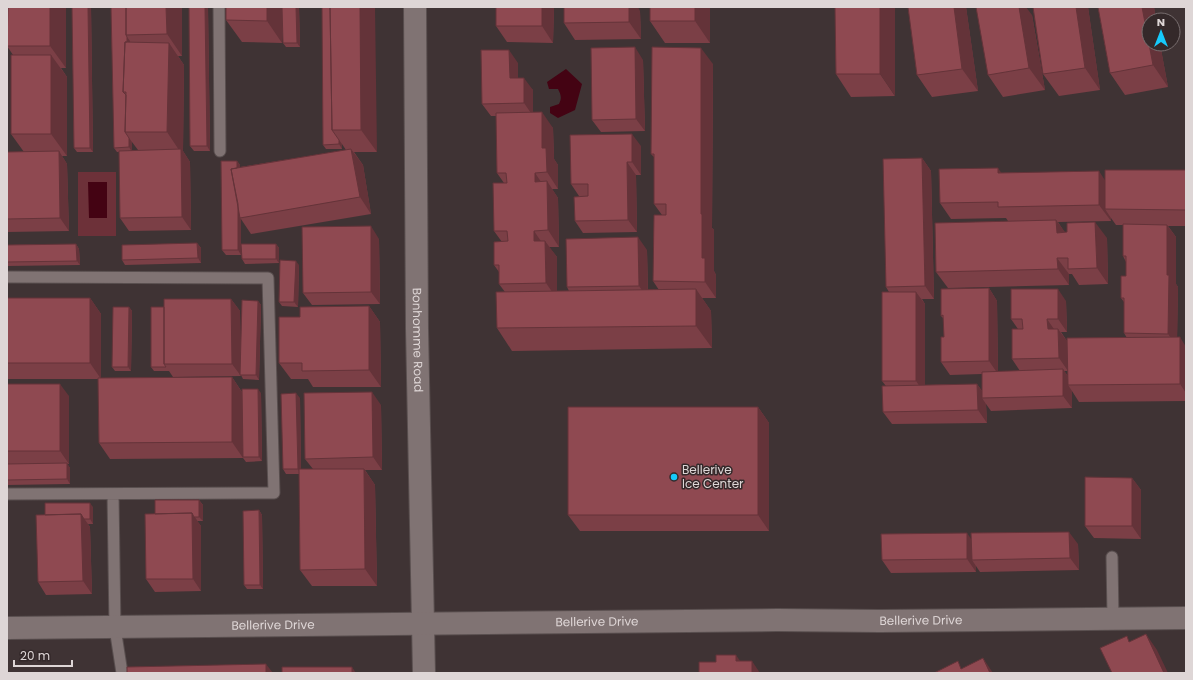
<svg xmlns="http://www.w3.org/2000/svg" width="1193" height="680" viewBox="0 0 1193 680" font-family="Poppins,sans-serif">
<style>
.green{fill:#6d3139}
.water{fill:#440313}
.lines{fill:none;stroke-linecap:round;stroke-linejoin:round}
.lane-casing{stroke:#594f4f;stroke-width:13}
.street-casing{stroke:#594f4f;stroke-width:24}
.lane{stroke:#807373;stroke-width:11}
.street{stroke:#807373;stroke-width:22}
.wall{fill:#7b3f46;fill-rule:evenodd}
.shaded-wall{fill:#643339}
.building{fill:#8f4951;stroke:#643339}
.poi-dot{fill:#16cafb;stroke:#34292a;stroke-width:1.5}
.labels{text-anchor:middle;stroke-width:3;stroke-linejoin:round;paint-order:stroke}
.street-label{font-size:12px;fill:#ded6d6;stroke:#34292a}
.poi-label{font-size:12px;fill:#ded6d6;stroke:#34292a;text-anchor:start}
</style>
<rect width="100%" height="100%" fill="#3f3334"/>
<!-- green -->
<path class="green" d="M78,172h38v64h-38z"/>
<!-- water -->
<path class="water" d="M566,69l16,15 -7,26 -17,8 -8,-5v-6l9,-3c3,-6 2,-9 -1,-15h-9l-2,-7z
M88,182h19v36h-18z"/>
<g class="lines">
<!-- lane casing -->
<g class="lane-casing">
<path id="lane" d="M219,7l1,144
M7,277l261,1 6,215 -267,1
M113,494l2,134 7,45
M1112,557l1,61"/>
</g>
<!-- street casing -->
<g class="street-casing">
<g id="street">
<path id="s1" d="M415,7l2,322 7,344"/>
<path id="s2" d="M7,628l770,-8 103,1 306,-3"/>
</g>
</g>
<!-- lane -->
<use href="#lane" class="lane"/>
<!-- street -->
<use href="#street" class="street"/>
</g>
<!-- wall -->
<path class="wall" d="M66,7v61h-5l6,9v79h-5l5,8 2,67 -62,1v-80h17l-13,-18 2,-79 -6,-9z
M72,7h19l2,145h-16l-3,-4z
M111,7h71v49h-4l6,9 -1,86 7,11 1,68 -62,1 -9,-13 -1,-66h-2l-3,-4zM132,142l6,8h-6z
M189,7h19l2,144h-16l-4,-5z
M226,7h73l1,40h-14l-3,-4 -1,-18v18l-40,-1 -16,-22z
M322,7l55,145h-23l9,13 8,49 -120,20 -10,-15v36h-15l-4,-5 15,-89 3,4v2l106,-17 -4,-6v5h-16l-3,-4z
M554,7l-1,36 -46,-1 -11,-16z
M710,7v36h-45l-15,-22z
M835,7l60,89 -44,1 -15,-23z
M908,7h58l12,84 -46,6 -15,-22z
M1033,7h55l12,83 -41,6 -16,-22z
M1098,7h56l2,13h-7v24h11l8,43 -43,8 -15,-22z
M640,11l1,28 -66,1 -11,-17z
M1032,15l13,75 -42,7 -15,-22z
M643,60l2,71 -44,1 -9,-12z
M518,63v15l15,12v22l20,16 1,31 4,6v24h-6l6,9 1,49h-10l8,10v34h12l-2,-4 80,-37 1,40h11l-6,-9 9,-66 -8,-11v-47l-3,-3 62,-90 -1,164 2,2v41l2,4v23h-14l9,13 1,37 -200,3 -15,-23 8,-36 -6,-8v-12l-5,-7 8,-23 -8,-11 10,-48 -7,-10 -1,-57h-5l-9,-12z
M641,146v29h-5l1,57 -54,1 -8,-12 4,-25 -8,-12z
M922,158l9,13 3,128h-12l3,5v81l52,-1 5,7v-17l-32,1 -9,-13 3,-25v-18l-3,-3 48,-28 8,13 1,70h22l-8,-12 6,-30 -7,-10 55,-18 1,31h-6l6,9 60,-3 -3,-5v-31l-3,-4 5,-22v-14l-3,-6v-31h-7l-5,-7v3l-53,1 7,11 42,5 1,46 -29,1 -7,-11h-3v11l-121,3 -12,-16 72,-51 -2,-3 -55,1 -11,-16 61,-30 104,7 81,-10v56h-18l8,11v47l2,3 -1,51 9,9v54l-107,1 -7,-11v17l-81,3 -5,-7 1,19 -95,1 -9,-12 3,-26 -4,-5 7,-89 -3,-5zM1064,371h4v5z
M379,239l1,65 -68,1 -9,-12z
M197,243l4,5v15l-76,2 -3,-5z
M76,244l3,5 1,16 -73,1v-21z
M276,244l3,4v15l-34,1 -3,-5z
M299,265l-1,42 -16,-1 -3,-4z
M7,298h83l11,16v64l131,-1 10,15 19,1 1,68 -16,1 -3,-4 -133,1 -11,-16 -1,-64h-91z
M231,299l9,12 1,54 17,-64 3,4 -2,75 -16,-1 -2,-4v1l-68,1 -4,-6h-15l-3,-4 13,-60z
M369,306l11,16 1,65h-68l-5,-8h-17l-12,-16 21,-46z
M129,307l3,4 -1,60h-16l-3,-4z
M7,384l62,12v68h-2l3,4v16l-63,1z
M300,398l1,71h12l-8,-10 76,-54 1,65h-17l10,15 2,101h-65l-12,-16 -1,-96h-13l-3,-5z
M758,407l11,16v108h-189l-12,-16z
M1132,478l9,12v49l-47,-1 -9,-12z
M199,500l4,5v16h-6l4,5v65l-46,1 -9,-13 9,-65z
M93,507v17h-5l2,3 2,67 -46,1 -8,-13 7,-67z
M259,510l3,5 1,74h-16l-3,-4z
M971,539l107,5 1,26 -99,2 -4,-6v6l-85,1 -9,-13z"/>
<!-- shaded-wall -->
<path class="shaded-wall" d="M50,7h16v61l-16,-22z
M88,7h3l2,145 -3,-4z
M166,7h16v49l-15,-22z
M205,7h3l2,144 -3,-5z
M267,7h15v36l-15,-22z
M296,7h3l1,40 -3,-4z
M360,7h15l2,145 -16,-22z
M542,7h12l-1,36 -11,-17z
M629,7h9l2,4 1,28 -12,-17z
M695,7h15v36l-15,-22z
M880,7h15v89l-15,-22z
M954,7h12l12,84 -16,-22z
M1019,7h7l6,8 13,75 -16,-22z
M1076,7h12l12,83 -15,-22z
M1142,7h12l2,13h-7v24z
M127,37l3,4 1,59z
M169,43l15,22 -1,86 7,11 1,68 -9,-13 -1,-64 -14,-21z
M1149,44h11l8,43 -15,-22z
M635,47l8,13 2,71 -9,-12z
M701,48l12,16 -1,164 2,2v41l2,4v23l-11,-16 -3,-24 -1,-44z
M509,50l9,13v27l-8,-12z
M51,55l16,22v79l-16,-22z
M524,78l9,12v26l-9,-13z
M542,112l11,16 1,31 4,6v24l-11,-17 -5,-24z
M632,134l9,12v29l-9,-13z
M129,138l3,4v10l-3,-5z
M339,140l3,4v5l-3,-5z
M351,149l12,16 8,49 -11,-17z
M59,151l8,13 2,67 -9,-13z
M922,158l9,13 3,128 -9,-13z
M237,161l3,4 1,53h-1l1,1v36l-3,-5z
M627,162l9,13 1,57 -9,-12z
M998,168l11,16 -11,-11z
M1099,171l11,17 -5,21 6,9v3l-12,-16z
M535,173l11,16 -11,-7z
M547,181l11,17 1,49 -11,-17z
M1056,220l12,16 -11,-3z
M1095,222l12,16 1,46 -11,-16z
M1167,225l9,12v47l2,3 -1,59 -9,-12 -1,-59z
M371,226l8,13 1,65 -9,-12z
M534,231l11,16 -11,-6z
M638,237l9,13 1,49 -9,-13z
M545,241l12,16v42l-11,-16z
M197,243l4,5v15l-3,-5z
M76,244l3,5 1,16 -3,-4z
M276,244l3,4v15l-3,-4z
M1057,258l12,16v11l-11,-16z
M296,261l3,4 -1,42 -4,-5z
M989,288l8,13 1,73 -9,-13z
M696,289l15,22 1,37 -16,-22z
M1058,289l8,12 1,31 -9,-13z
M916,292l9,12v90l-9,-13z
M90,298l11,16v65l-11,-16z
M231,299l9,12 1,65 -9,-12z
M258,301l3,4 -2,75 -3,-5z
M369,306l11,16 1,65 -12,-17z
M129,307l3,4 -1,60 -3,-4z
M1047,319l9,13 -8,-3z
M1058,329l9,12 1,30 -9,-13z
M1180,337l6,10v46l-6,-9z
M1063,369l9,13 -4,3 4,6v17l-9,-12z
M232,377l11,17v64l-11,-16z
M60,384l9,12v68l-9,-13z
M977,384l9,13 -4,1 4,6 1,19 -9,-13z
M258,389l3,4 1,68 -3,-4z
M372,392l9,13 1,65 -9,-13z
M296,393l4,5 1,76 -3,-5z
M758,407l11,16v108l-11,-16z
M67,463l3,5v16l-3,-5z
M364,469l11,16 2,101 -12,-17z
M1132,478l9,12v49l-9,-13z
M199,500l4,5v16l-4,-4z
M90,503l3,4v17l-3,-5z
M259,510l3,5 1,74 -3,-4z
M192,513l9,13v65l-8,-12z
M81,514l9,13 2,67 -9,-13z
M1069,532l9,12 1,26 -9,-12z
M967,533l9,13 -4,14 4,6v6l-9,-13z
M1146,634l11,16 11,23h-4z
M736,655l11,16 -11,-10z
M983,658l10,15h-3z
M752,661l8,12h-8z
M266,664l7,9h-7z
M352,667l4,6h-4z"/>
<!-- building -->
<path class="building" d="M8,7h42v39h-43z
M72,7h16l2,141h-16z
M111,7h15v28l1,2v5h-2l-2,50 3,3 -1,37 4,6v9l-15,1z
M126,7h40l1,27 -41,1z
M189,7h16l2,139h-17z
M226,7h41v14l-41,-1z
M282,7h14l1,36h-14z
M322,7h8l2,123 7,10v4l-16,1z
M330,7h30l1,123h-29z
M496,7h46v19h-46z
M564,7h65v15l-65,1z
M650,7h45v14h-45z
M835,7h45v67h-44z
M908,7h46l8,62 -45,6z
M976,7h43l10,61 -41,7z
M1033,7h43l9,61 -42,6z
M1098,7h44l11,58 -43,8z
M125,42l44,1 -2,89h-42l1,-40h-3z
M635,47l1,72 -44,1 -1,-72z
M652,47l49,1v166h1v44h3v24l-52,-1 1,-66h12v-11h-12v-50h-3z
M481,50h28l1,28h14v25l-42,1z
M11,55h40v79h-40z
M542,112v36h4l1,24 -12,1v9l12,-1 1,49 -14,1v10h11l1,42 -47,1v-19h-5v-23l14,-1 -1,-10h-13l-1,-48h14l-1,-10h-9l-1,-60z
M632,134v28h-5l1,58 -53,1 -1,-24 14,-1v-12h-17l-1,-49z
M181,149l1,68 -62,1 -1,-67z
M351,149l9,48 -120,21 -9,-49z
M59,151l1,67 -53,1v-67z
M922,158l3,128 -39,1 -3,-128z
M221,161h16v7l-6,1 7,35v46h-16z
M998,168v5l101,-2v34l-101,2v-5l-58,1 -1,-34z
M1105,170h81v40l-81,-1z
M1056,220l1,13 10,-1v-9l28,-1 2,46 -29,1v-11h-11l1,11 -122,3 -1,-49z
M1123,224l44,1v50h2l-1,59 -44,-1v-35h-3v-22h5v-20h-3z
M371,226v66l-68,1 -1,-66z
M638,237l1,49 -72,1 -1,-48z
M197,243l1,15 -76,2v-15z
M76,244l1,17 -70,1v-17z
M241,244h35v15h-34z
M280,260l16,1 -2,41h-15z
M989,288v73l-48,1v-25h3l-1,-22 -2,1v-27z
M696,289v37l-199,2 -1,-36z
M1011,289h47v30h-11l1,10h10l1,29 -47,1v-30h11l-1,-10h-11z
M882,292h34v89h-34z
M7,298h83v65h-83z
M164,299h67l1,65h-68z
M242,300l16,1 -2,74h-16z
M369,306v64l-67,1v-8h-23v-46h21v-10z
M113,307h16l-1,60h-16z
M151,307h13v57l2,3h-15z
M1180,337v47l-112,1 -1,-47z
M1063,369v27l-81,2v-26z
M232,377v65l-133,1 -1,-65z
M7,384h53v67h-53z
M977,384l1,26 -95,2 -1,-26z
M242,389h16l1,68h-16z
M372,392l1,65 -68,2 -1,-66z
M296,393l2,76h-15l-2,-75z
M568,407h190v108h-190z
M67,463v16l-60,1v-16z
M299,469h65l1,100 -65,1z
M1085,477l47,1v48h-47z
M155,500h44v17h-5l-2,-4 -37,1z
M45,503h45v16h-6l-3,-5 -36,1z
M259,510l1,75h-16l-1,-74z
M192,513l1,66h-47l-1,-65z
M81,514l2,67 -45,1 -2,-67z
M1069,532l1,26 -98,2 -1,-27z
M967,533v26l-85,1 -1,-26z
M1146,634l18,39h-52l-12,-25 27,-12 2,6z
M716,655h20v6h16v12h18h-71v-11h17z
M983,658l7,15h-56l24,-12 3,8z
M266,664v9h-139v-6z
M282,667h70v6h-70z"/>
<!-- markers -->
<circle class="poi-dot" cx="674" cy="477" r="4"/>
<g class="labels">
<!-- street labels -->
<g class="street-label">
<text dy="4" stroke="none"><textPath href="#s1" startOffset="333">Bonhomme Road</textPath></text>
<text dy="4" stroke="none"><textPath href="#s2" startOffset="914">Bellerive Drive</textPath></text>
<text dy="4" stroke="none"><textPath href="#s2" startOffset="590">Bellerive Drive</textPath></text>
<text dy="4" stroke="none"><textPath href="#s2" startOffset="266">Bellerive Drive</textPath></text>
</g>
<!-- poi labels -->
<g class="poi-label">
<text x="682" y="474">Bellerive<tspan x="682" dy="14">Ice Center</tspan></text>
</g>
</g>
<!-- border -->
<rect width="1193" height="680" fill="none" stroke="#ded6d6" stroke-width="16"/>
<!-- north arrow -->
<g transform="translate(1161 32)"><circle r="19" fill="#34292a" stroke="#786e6f"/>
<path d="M0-3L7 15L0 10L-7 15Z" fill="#16cafb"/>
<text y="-6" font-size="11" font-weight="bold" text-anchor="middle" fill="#ded6d6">N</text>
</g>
<!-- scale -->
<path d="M14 660v6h58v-6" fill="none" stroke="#ded6d6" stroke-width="2"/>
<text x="20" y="660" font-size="12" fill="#ded6d6" stroke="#34292a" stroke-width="3" paint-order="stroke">20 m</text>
</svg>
